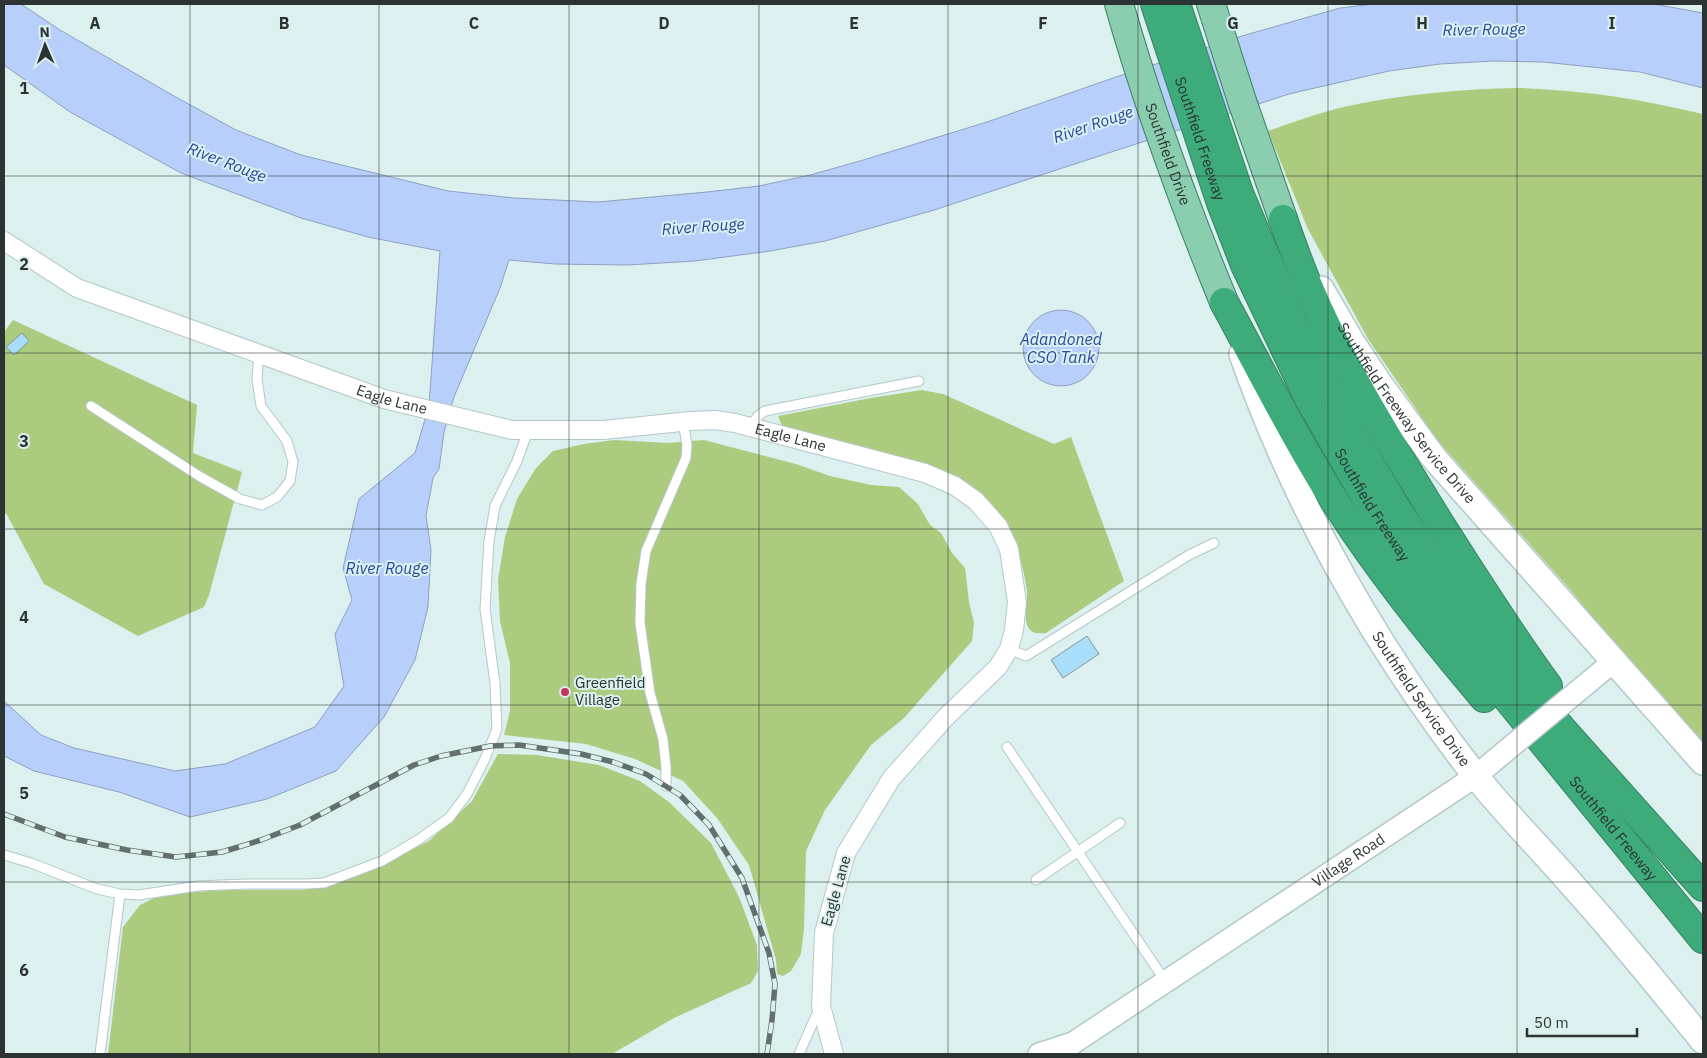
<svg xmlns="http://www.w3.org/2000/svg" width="1707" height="1058" viewBox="0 0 1707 1058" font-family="'IBM Plex Sans',sans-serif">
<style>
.green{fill:#accb7e}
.water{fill:#b9cffb;stroke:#8ea0bf}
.building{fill:#a8def9;stroke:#84949c}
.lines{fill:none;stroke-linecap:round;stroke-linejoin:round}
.service-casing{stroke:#b4c8c8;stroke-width:11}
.minor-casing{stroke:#b4c8c8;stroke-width:20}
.tertiary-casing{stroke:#b4c8c8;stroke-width:24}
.secondary-casing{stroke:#b4c8c8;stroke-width:28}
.primary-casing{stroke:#378161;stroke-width:30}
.motorway-casing{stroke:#378161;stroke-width:30}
.service{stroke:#fff;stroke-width:9}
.minor{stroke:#fff;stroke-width:18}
.tertiary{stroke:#fff;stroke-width:21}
.secondary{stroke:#fff;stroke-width:25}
.primary{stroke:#8bcdaf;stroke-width:28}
.motorway{stroke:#3dab7a;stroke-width:28}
.rail-casing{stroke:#636f6f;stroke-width:5.5}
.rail{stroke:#dbf0ef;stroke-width:4;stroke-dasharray:11;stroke-linecap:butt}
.tertiary-bridge-casing{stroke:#b4c8c8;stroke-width:24;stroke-linecap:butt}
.tertiary-bridge{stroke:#fff;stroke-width:21}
.grid{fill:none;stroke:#2b3333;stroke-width:1;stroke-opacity:0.55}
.poi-dot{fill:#c3355f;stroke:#dbf0ef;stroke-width:2}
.labels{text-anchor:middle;stroke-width:4;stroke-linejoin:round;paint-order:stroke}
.street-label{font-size:15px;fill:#2b3333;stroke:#dbf0ef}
.poi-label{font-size:15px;fill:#2b3333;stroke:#dbf0ef;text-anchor:start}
.water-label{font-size:16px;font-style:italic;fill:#27499c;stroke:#dbf0ef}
.grid-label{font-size:16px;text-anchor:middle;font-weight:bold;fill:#2b3333;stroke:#dbf0ef;stroke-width:4;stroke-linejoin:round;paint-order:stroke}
</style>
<rect width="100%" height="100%" fill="#dbf0ef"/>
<!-- green -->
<path class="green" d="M1520,88c63,2 121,11 183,26v638l-130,-159 -135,-152 -70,-102 -60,-110 -40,-98c26,-9 53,-19 80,-25 57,-12 114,-17 172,-18z
M13,320l184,85 -4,48 49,19 -33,123 -5,12 -66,29 -94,-52 -37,-69 -3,-3v-180z
M922,390l21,4 111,50 17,-7 53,144 -78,52c-29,4 -18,-25 -19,-42 -1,-10 -7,-36 -11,-45 -4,-8 -10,-15 -15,-22 -6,-9 -12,-21 -20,-29 -17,-16 -38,-25 -60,-33l-139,-36 -4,-10 93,-18z
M614,440l54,3 36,-3 92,24 34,12 41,9 28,2 19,17 12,21 11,8 11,20 13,15 4,34 5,21 -2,18 -68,77 -33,27 -46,65 -19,41 -2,78 -3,25 -10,17 -8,5 -6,-2 -1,-14 -27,-95 -32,-47 -34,-37 -48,-22 -49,-15 -82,-9 6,-24v-48l-10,-42 -2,-41 7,-43 12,-38 19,-31 17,-17 31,-7z
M498,754l39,1 62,10 41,16 29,21 42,41 28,54 18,48 1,26 -7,12 -77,35 -62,36h-504l15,-127 17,-22 14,-7 39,-6 37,-2h71l57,-14 71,-35 43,-40z"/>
<!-- water -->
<path class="water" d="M4,4h17l39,26 114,66 62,34 65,25 147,36 66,7 84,4 109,-10 52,-6 51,-11 50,-14 127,-39 129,-45 126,-41 98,-28 34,-4h280l49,9v75l-63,-16 -97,-10 -50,-1 -53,3 -51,7 -100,23 -358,117 -106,30 -55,10 -75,10 -68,4 -72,-1 -46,-4 -9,28 -46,109 -10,35 -5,37 -6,9 -7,38 5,34 -3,57 -13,53 -31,57 -48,54 -69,28 -77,18 -71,-25 -85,-21 -30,-15v-55l37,34 33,13 101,23 50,-7 90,-37 29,-41 -9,-52 17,-34 -9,-32 16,-69 56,-46 14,-47 11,-155 -72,-14 -67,-19 -120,-45 -111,-61 -66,-47z
M1023 348a38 38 0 1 1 76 0a38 38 0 1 1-76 0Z"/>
<!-- building -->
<path class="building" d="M22,333l7,8 -15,14 -8,-8z
M1087,636l12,18 -36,24 -12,-18z"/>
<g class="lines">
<!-- service casing -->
<g class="service-casing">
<path id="service" d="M91,406l108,70 41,23 22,6 15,-8 13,-16 3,-19 -6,-21 -26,-35 -4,-27 2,-25
M750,427l8,-11 7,-5 154,-30
M1009,649l17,7 163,-101 25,-12
M1007,747l159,235
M666,786v-19l-3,-28 -13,-46 -10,-70 1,-39 5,-33 40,-93 1,-13 -4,-23
M4,855l27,8 66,26 23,5 19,1 59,-9 47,-2h62l17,-1 58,-22 36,-21 31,-22 18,-24 17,-33 13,-32 -2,-46 -10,-74 4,-68 6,-35 22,-45 11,-30
M1036,880l84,-57
M100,1054l20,-160
M799,1054l20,-45"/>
</g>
<!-- minor casing -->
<g class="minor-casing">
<g id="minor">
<path id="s1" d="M4,241l73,47 307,111 128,31h91l88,-9 24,-1 20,3 190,50 30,13 21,15 22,25 11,23 8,53 -3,28 -5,19 -11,18 -53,51 -54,61 -45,74 -22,80 -3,73 13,48"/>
</g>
</g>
<!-- tertiary casing -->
<g class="tertiary-casing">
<g id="tertiary">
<path d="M1590,681l24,-20"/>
<path d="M1039,1054l34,-11"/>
<path id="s2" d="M1062,1054l11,-11 403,-267 20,-17"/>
</g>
</g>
<!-- secondary casing -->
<g class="secondary-casing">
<g id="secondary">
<path id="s3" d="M1321,289l32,55 26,39 55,75 269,304"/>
<path id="s4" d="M1242,354c54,154 132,291 232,420 31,39 67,75 100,113 45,50 87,102 129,154"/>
</g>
</g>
<!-- primary casing -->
<g class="primary-casing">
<g id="primary">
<path id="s5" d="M1119,4c29,102 65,200 105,298"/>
<path d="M1211,4l31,97 41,118"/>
</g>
</g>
<!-- motorway casing -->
<g class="motorway-casing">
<g id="motorway">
<path id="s6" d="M1155,4l66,199 24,62 64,134 61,106 57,87 39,54 36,46 201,247"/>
<path d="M1176,4l63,189 54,128 33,65 35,62 35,60 44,66 36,49 85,105 142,159"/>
<path d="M1283,219c9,26 18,52 30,78 34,78 81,152 126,225 35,55 70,111 109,164"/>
<path d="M1224,302c38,70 74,142 117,209 43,66 92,127 143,187"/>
</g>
</g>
<!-- service -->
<use href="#service" class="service"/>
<!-- minor -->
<use href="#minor" class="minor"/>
<!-- tertiary -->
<use href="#tertiary" class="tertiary"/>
<!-- secondary -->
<use href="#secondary" class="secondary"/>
<!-- primary -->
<use href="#primary" class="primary"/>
<!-- motorway -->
<use href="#motorway" class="motorway"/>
<!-- rail casing -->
<g class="rail-casing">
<path id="rail" d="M4,814l61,23 62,13 49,7 46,-5 39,-12 39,-15 114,-60 27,-9 49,-10 29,-1 62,9 32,8 33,12 34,21 29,30 33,53 27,75 6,31 -3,36 -5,34"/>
</g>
<!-- rail -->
<use href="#rail" class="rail"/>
<!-- tertiary-bridge casing -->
<g class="tertiary-bridge-casing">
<path id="tertiary-bridge" d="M1496,759l94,-78"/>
</g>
<!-- tertiary-bridge -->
<use href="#tertiary-bridge" class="tertiary-bridge"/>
</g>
<!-- grid -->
<path class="grid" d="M190,4v1050M379,4v1050M569,4v1050M759,4v1050M948,4v1050M1138,4v1050M1328,4v1050M1517,4v1050M4,176h1699M4,353h1699M4,529h1699M4,705h1699M4,882h1699"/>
<!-- markers -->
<circle class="poi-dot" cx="565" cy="692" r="5"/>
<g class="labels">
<!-- street labels -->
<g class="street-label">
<text dy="5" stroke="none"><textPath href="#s6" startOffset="142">Southfield Freeway</textPath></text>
<text dy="5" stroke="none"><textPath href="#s5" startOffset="158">Southfield Drive</textPath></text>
<text dy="5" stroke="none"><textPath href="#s1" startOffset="421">Eagle Lane</textPath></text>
<text dy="5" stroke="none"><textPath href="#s3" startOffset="151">Southfield Freeway Service Drive</textPath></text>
<text dy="5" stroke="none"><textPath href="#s1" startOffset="826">Eagle Lane</textPath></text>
<text dy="5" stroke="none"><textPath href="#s6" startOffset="548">Southfield Freeway</textPath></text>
<text dy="5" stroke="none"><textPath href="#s4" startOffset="390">Southfield Service Drive</textPath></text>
<text dy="5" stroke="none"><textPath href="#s6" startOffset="952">Southfield Freeway</textPath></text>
<text dy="5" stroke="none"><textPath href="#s2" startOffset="346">Village Road</textPath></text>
<text transform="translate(836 891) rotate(-74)" y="5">Eagle Lane</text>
</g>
<!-- poi labels -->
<g class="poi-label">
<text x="575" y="688">Greenfield<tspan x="575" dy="17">Village</tspan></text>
</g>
<!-- water labels -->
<g class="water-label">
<text transform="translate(1484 29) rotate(-1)" y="6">River Rouge</text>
<text transform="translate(1093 124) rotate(-19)" y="6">River Rouge</text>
<text transform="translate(227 162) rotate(21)" y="6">River Rouge</text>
<text transform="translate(703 226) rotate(-4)" y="6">River Rouge</text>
<text x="1061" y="345">Adandoned<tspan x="1061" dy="18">CSO Tank</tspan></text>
<text x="387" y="574">River Rouge</text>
</g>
</g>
<g class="grid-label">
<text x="95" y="29">A</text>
<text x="284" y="29">B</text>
<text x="474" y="29">C</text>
<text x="664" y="29">D</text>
<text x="854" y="29">E</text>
<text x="1043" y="29">F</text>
<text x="1233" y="29">G</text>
<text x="1422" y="29">H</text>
<text x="1612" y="29">I</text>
<text x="24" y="94">1</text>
<text x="24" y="270">2</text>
<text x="24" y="447">3</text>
<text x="24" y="623">4</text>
<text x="24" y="799">5</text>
<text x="24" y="976">6</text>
</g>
<!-- border -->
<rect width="1707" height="1058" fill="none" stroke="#2b3333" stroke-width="10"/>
<!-- north arrow -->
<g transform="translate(45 45) rotate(358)" stroke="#dbf0ef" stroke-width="4" paint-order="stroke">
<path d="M0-4L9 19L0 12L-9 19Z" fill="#2b3333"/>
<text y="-8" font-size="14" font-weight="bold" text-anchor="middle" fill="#2b3333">N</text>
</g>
<!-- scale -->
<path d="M1527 1028v8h110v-8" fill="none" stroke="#2b3333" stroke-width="2.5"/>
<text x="1534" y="1028" font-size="15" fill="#2b3333" stroke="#dbf0ef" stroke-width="4" paint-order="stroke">50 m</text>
</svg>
